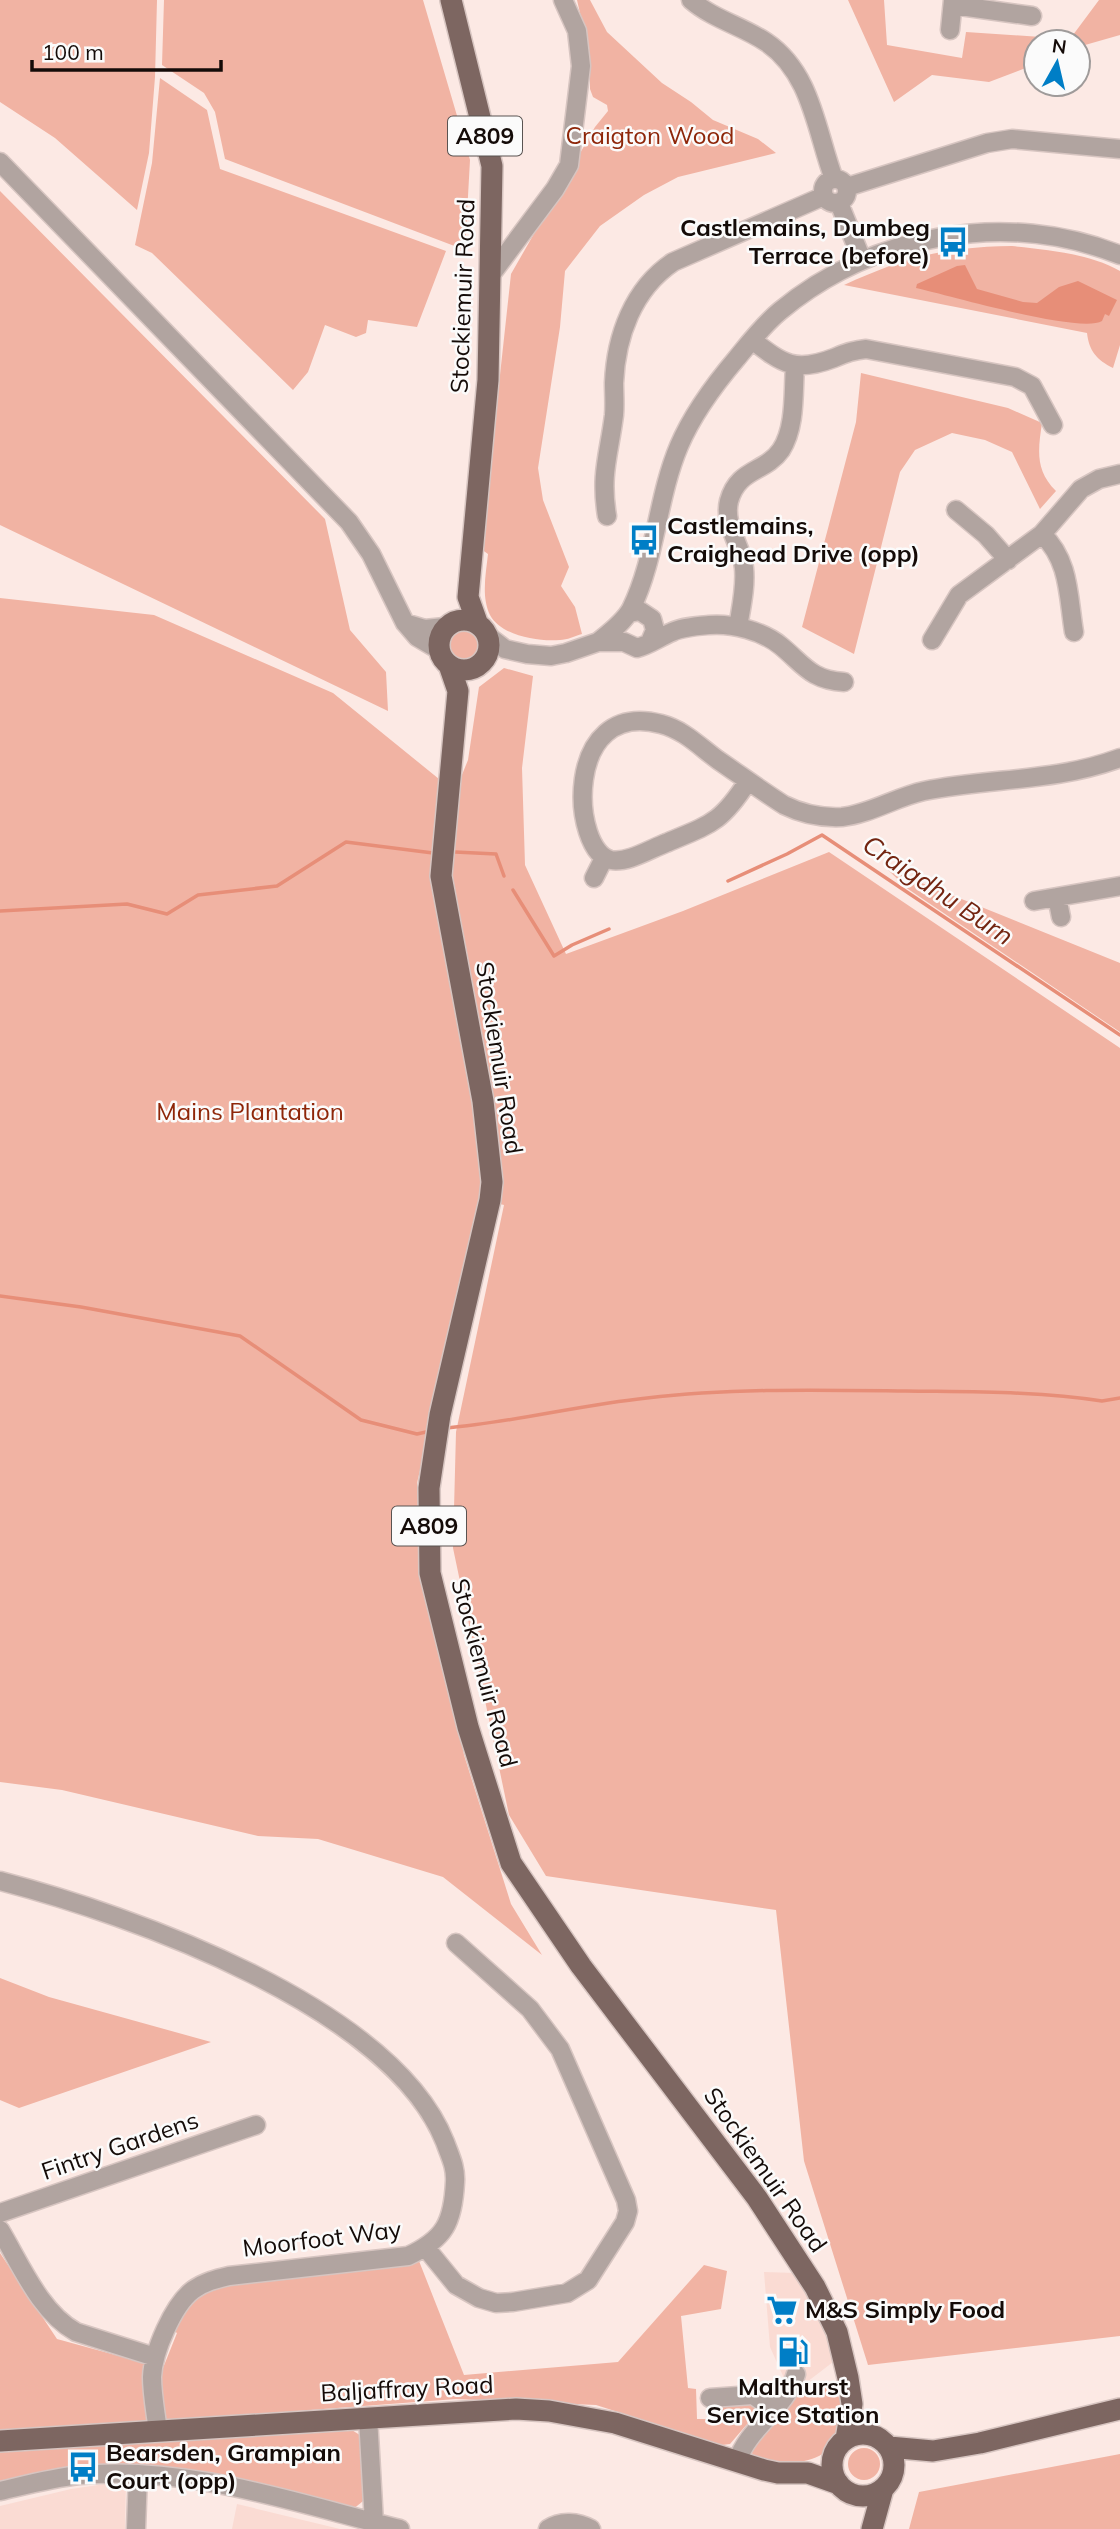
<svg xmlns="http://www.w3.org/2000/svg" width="1120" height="2529" viewBox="0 0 1120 2529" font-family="Mulish,sans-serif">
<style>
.built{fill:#fadbd3}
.green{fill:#f1b3a3}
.water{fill:#e78e78}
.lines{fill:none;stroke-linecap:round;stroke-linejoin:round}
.stream{stroke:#e78e78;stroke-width:3.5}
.minor-casing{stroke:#d7c5c1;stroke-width:21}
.major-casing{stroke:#d7c5c1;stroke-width:24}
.minor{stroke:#b1a4a0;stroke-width:18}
.major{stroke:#7d6661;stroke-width:21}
.labels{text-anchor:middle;stroke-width:5;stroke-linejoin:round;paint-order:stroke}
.shield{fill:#fbfbfb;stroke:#595351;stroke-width:2}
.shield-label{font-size:23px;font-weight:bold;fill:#140b08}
.park-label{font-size:24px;fill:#8e2609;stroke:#fbfbfb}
.poi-label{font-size:24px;font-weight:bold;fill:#140b08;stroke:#fbfbfb;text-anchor:start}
.street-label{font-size:24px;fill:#140b08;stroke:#fbfbfb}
.water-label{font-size:26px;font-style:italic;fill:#732511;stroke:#fbfbfb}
</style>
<rect width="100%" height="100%" fill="#fce9e4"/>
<!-- built -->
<path class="built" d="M764,2272l32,1 25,40 16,46 -30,23 -19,5 -18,-40z
M126,2481l-1,48h-125v-23l71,-17z
M237,2504l103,25h-108z"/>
<!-- green -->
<path class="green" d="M0,0h157l-2,77 -6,76 -12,57 -82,-72 -55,-36z
M164,0h259l47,160 -5,90 -240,-91 -10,-47 -11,-19 -42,-28z
M577,0h13l17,32 55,51 29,19 22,18 45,19 18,14 -98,24 -34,18 -44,31 -35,45 -5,56 -22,141 5,32 26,67 -8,19 14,21 7,27c-7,2 -15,6 -22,6 -21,2 -59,-4 -70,-25 -9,-18 -4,-42 -2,-61l-7,-5 30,-275 84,-147 13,-16 -1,-6 -14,-8 -3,-8v-32z
M848,0h36l3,45 75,13 4,-26 104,7 29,-39h21v35l-42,12v-5h-42v22l-47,18 -57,-7 -38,27z
M160,78l47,32 13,59 226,82 -29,76 -49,-7 -2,13 -10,4 -31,-12 -17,47 -15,18 -141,-137 -17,-8 17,-82z
M0,191l325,328 25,111 36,42 2,39 -388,-186z
M1012,246c36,4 76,7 108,25v74l-7,23c-16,-8 -24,-17 -26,-35l-243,-48c61,-28 100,-38 168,-39z
M861,373l147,35 34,15c-4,27 -7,47 14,68l-16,18 -28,-57 -27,-12 -33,-7 -37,17 -15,22 -46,182 -52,-27 54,-205z
M0,598l154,17 179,78 106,86 -1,55 30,-74 11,-73 25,-19 29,8 -11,92 3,97 41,89 117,-43 146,-59 291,196v1288l-252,29 -64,-204 -28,-251 -230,-34 -37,-61 -56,-267 3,-116 48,-227 -20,-5 -67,283 5,64 42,208 47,149 31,51 -99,-78 -125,-38 -60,-3 -196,-46 -62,-8z
M449 645a15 15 0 1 1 30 0a15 15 0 1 1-30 0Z
M887,869l233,94v69l-212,-143z
M0,1978l49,19 162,45 -192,66 -19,-8z
M0,2253l57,86 106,29 14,-35 -3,-2c11,-24 18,-31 40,-45l205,-25 45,114 154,-13 86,-97 23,6 -6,38 -40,7 7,72 8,1 1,30h22l4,-14 30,-4 7,8 -30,35 -8,1 -126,-40 -140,-6 -279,21 2,20 168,-13 16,10 5,60 -16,13 -276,-42 -50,7 -26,7z
M807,2382c10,4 23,4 30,13 7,8 4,17 3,26 -4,46 -51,46 -86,36l-3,-6 2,-8z
M848 2464a16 16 0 1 1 32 0a16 16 0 1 1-32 0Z
M1120,2454v75h-211l10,-37z"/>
<!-- water -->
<path class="water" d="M965,265l12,24 46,13 14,1 22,-16 19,-6 39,19 -8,16 -4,-2 -3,7c-22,13 -154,-26 -186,-33l1,-4 40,-18z"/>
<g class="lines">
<!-- stream -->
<path class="stream" d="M455,852l41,2 8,22
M728,881l59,-27 35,-19 298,200
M513,890l41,66 18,-11 37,-16
M0,911l127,-7 40,10 31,-19 79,-9 69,-44 87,11
M0,1296l81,11 159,29 121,84 56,14 9,-2
M447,1428c67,-6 133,-23 200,-30 85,-10 173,-8 259,-7 65,1 132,0 196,10l18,-3"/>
<!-- minor casing -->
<g class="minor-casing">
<path id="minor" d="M691,0c22,19 51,26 75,42 46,31 50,89 68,137
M953,5l79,11
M950,30l3,-30
M0,162l349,360 22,32 34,69 12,14 22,13
M823 191a12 12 0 1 1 24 0a12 12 0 1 1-24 0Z
M847,187l140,-44 25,-4 108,10
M839,203l23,57
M490,276l65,-87 14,-24 12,-99 -4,-35 -14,-31
M752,340c31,24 43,33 82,18 11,-5 20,-8 32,-9l149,28 17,9 21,39
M956,510l30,25 22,25
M607,516c-7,-42 2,-61 7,-101 1,-11 0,-22 0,-32 2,-47 19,-94 59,-121l151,-66
M1042,534c28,27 26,62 32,98
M629,613l11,-2 12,8 3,11 -5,12
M405,623l20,6 20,-2
M738,627c3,-19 8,-40 6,-59 -2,-23 -21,-42 -15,-67 9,-33 36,-28 52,-51 15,-23 12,-58 14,-84
M488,636l17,13 22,5 24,2 15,-3 32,-11h26l13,6c12,-3 23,-11 35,-16 10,-5 25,-6 37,-7 23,-2 54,6 72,21 23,19 30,34 63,36
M932,640l27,-45 83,-61 39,-45 18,-10 21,-5
M598,642c11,-9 26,-20 33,-33 25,-51 26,-111 48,-163 14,-33 35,-61 58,-88 13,-16 27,-34 43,-47 94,-78 227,-101 340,-56
M748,781c-27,42 -37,43 -82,62 -16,6 -38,20 -55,17 -40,-8 -49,-162 50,-136 23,6 38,22 57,36 22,15 44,31 66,45 18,9 37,13 58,12 28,-3 54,-20 82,-26 68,-14 128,-8 196,-33
M594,878l10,-20
M1057,897l4,20
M1034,901l86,-15
M0,1881c131,34 392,126 445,261 5,14 11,25 10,40 -2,40 -10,57 -47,74l-179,20c-13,3 -25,6 -36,14 -20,15 -40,62 -41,87 0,18 4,37 6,55
M0,2213l256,-88
M0,2230c21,35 40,82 76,102l79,25
M426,2248l30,37 23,13 17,5 17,-1 54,-9 21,-13 37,-58 3,-11 -2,-11 -66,-151 -30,-40 -74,-66
M710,2398l43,-3 20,14
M368,2417l6,106
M737,2462c11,-35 49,-53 59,-88
M0,2491c26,-6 52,-13 79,-16 109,-10 216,28 321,54
M136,2529l2,-55
M548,2529c13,-9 30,-7 43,0"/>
</g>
<!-- major casing -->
<g class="major-casing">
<path id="major" d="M451,0l41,166 -4,214 -20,217 9,25
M439 645a25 25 0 1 1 50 0a25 25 0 1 1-50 0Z
M449,665l9,26 -17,185 42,225 9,81 -2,18 -50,215 -11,73 1,85 38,154 43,136 70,103 176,232 58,89 22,45 11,46 4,26 -6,35
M832 2465a31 31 0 1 1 62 0a31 31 0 1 1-62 0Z
M0,2441l516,-32 33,2 66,12 149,47 14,3h30l31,11
M889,2447l44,4 47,-8 140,-34
M872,2529l11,-40"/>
</g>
<!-- minor -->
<use href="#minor" class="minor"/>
<!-- major -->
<use href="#major" class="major"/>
</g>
<!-- icons -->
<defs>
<g id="bus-bare" transform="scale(2.415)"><path d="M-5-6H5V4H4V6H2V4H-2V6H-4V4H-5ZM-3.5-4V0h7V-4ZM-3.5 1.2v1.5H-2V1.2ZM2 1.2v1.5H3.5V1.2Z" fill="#007ec6" stroke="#fbfbfb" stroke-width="2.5" paint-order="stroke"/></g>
<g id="supermarket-bare" transform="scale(2.415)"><path d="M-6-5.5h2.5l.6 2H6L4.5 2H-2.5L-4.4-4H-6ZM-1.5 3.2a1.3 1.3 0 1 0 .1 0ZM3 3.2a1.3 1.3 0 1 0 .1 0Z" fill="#007ec6" stroke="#fbfbfb" stroke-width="2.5" paint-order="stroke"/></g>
<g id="fuel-bare" transform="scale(2.415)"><path d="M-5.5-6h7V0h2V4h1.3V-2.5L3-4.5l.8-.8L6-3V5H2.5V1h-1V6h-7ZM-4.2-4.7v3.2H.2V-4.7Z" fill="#007ec6" stroke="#fbfbfb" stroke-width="2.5" paint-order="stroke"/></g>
</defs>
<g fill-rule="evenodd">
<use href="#bus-bare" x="953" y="242"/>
<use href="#bus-bare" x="644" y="540"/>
<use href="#supermarket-bare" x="782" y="2310"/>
<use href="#fuel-bare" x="793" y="2352"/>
<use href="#bus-bare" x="83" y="2467"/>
</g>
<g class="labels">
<!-- shield labels -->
<g class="shield">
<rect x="448" y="116.5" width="74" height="39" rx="5"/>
<rect x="392" y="1506.5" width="74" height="39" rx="5"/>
</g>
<g class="shield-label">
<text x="485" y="144">A809</text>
<text x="429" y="1534">A809</text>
</g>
<!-- park labels -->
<g class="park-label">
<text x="650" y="144">Craigton Wood</text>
<text x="250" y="1120">Mains Plantation</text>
</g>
<!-- poi labels -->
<g class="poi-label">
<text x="930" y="236" text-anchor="end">Castlemains, Dumbeg<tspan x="930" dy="28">Terrace (before)</tspan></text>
<text x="667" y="534">Castlemains,<tspan x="667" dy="28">Craighead Drive (opp)</tspan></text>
<text x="805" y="2318">M&amp;S Simply Food</text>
<text x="793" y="2395" text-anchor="middle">Malthurst<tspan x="793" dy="28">Service Station</tspan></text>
<text x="106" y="2461">Bearsden, Grampian<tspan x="106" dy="28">Court (opp)</tspan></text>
</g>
<!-- street labels -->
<g class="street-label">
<text transform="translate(463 296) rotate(-88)" y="8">Stockiemuir Road</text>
<text transform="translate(499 1058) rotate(81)" y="8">Stockiemuir Road</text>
<text transform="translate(484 1673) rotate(75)" y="8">Stockiemuir Road</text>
<text transform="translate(120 2146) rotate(-19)" y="8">Fintry Gardens</text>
<text transform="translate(765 2170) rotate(55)" y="8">Stockiemuir Road</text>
<text transform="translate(322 2239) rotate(-7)" y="8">Moorfoot Way</text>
<text transform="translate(407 2389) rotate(-3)" y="8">Baljaffray Road</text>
</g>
<!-- water labels -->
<g class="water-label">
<text transform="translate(938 890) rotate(34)" y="9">Craigdhu Burn</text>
</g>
</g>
<!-- north arrow -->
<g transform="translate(1057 63) rotate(8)"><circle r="33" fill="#fbfbfb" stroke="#9f9b9a" stroke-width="2"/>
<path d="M0-5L12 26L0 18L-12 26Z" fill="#007ec6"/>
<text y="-10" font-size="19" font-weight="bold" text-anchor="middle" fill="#140b08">N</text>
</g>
<!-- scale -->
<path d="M32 60v10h189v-10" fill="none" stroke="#140b08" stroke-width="3.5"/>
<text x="42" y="60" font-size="21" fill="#140b08" stroke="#fbfbfb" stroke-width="5" paint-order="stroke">100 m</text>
</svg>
